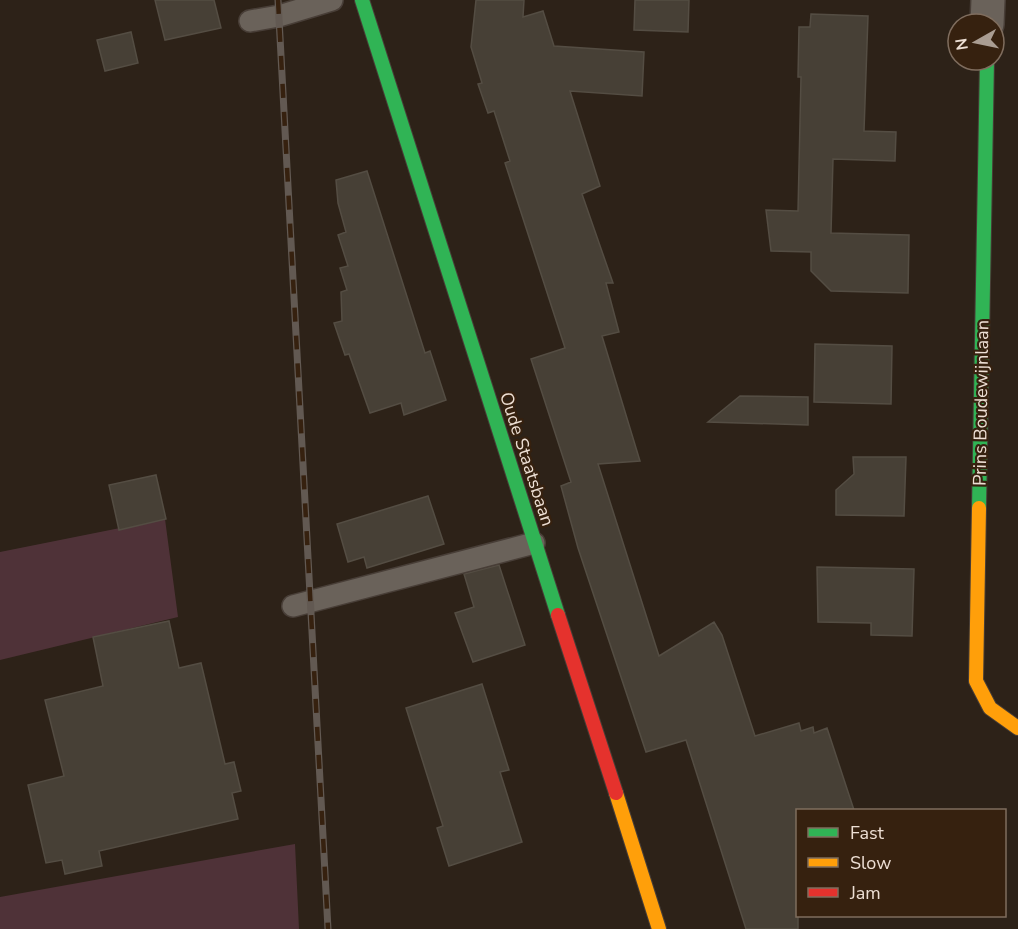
<svg xmlns="http://www.w3.org/2000/svg" width="1018" height="929" viewBox="0 0 1018 929" font-family="'Nunito Sans',sans-serif">
<style>
.green{fill:#4f3238}
.building{fill:#474036;stroke:#544d43;stroke-width:1.5}
.lines{fill:none;stroke-linecap:round;stroke-linejoin:round}
.lane-casing{stroke:#483e37;stroke-width:24}
.street-casing{stroke:#483e37;stroke-width:36}
.fast-casing{stroke:#483e37;stroke-width:16}
.slow-casing{stroke:#483e37;stroke-width:16}
.jam-casing{stroke:#483e37;stroke-width:16}
.lane{stroke:#6a625a;stroke-width:21}
.street{stroke:#6a625a;stroke-width:33}
.fast{stroke:#30b455;stroke-width:14}
.slow{stroke:#ff9f0a;stroke-width:14}
.jam{stroke:#e5322d;stroke-width:14}
.rail-casing{stroke:#625952;stroke-width:7}
.rail{stroke:#36210f;stroke-width:4.5;stroke-dasharray:14;stroke-linecap:butt}
.labels{text-anchor:middle;stroke-width:4.5;stroke-linejoin:round;paint-order:stroke}
.street-label{font-size:18px;fill:#eddfd4;stroke:#36210f}
</style>
<rect width="100%" height="100%" fill="#2d2218"/>
<!-- green -->
<path class="green" d="M165,519l13,98 -178,43v-108z
M295,844l4,85h-299v-32z"/>
<!-- building -->
<path class="building" d="M155,0h59l7,28 -56,12z
M476,0h48l-1,17 20,-6 11,35 90,6 -2,44 -72,-5 30,95 -18,8 31,89h-7l13,49 -17,4 38,125 -42,3 61,192 55,-34 8,13 33,101 44,-13 2,8 12,-4 1,6 13,-5 27,82h-56v119h-52l-60,-189 -40,12 -68,-204 -17,-62 10,-4 -40,-123 34,-11 -60,-185 5,-2 -16,-50 -6,2 -10,-29 4,-1 -11,-36z
M635,0h54l-1,32 -54,-2z
M811,14l57,2 -4,115 32,1 -1,29 -62,-2 -2,74 78,2 -1,58 -77,-2 -20,-20v-19l-40,-1 -5,-41 32,1 3,-134h-3l1,-50h11z
M131,32l7,31 -33,8 -8,-31z
M367,171l58,182 5,-2 16,49 -42,15 -3,-12 -31,10 -21,-59 -4,1 -11,-32 8,-2 -1,-29 6,-2 -7,-22 8,-2 -10,-31 8,-3 -8,-29 -2,-23z
M815,344l77,2 -1,58 -77,-2z
M740,396l68,1v28l-100,-3z
M853,457h53l-2,59 -68,-1v-25l18,-16z
M156,475l10,44 -47,11 -10,-45z
M428,496l16,48 -77,24 -3,-11 -16,5 -11,-38z
M499,565l26,80 -52,17 -18,-49 19,-6 -10,-33z
M817,567l97,2 -2,67 -41,-1v-12l-53,-1z
M169,621l10,47 22,-5 24,101 9,-2 7,29 -9,2 6,26 -139,32 3,15 -37,8 -3,-14 -16,3 -18,-78 36,-9 -19,-76 58,-14 -10,-49z
M482,684l27,86 -9,2 22,70 -73,24 -12,-38 6,-2 -37,-118z"/>
<g class="lines">
<!-- lane casing -->
<g class="lane-casing">
<path id="lane" d="M250,21l29,-5 53,-16
M293,606l241,-63"/>
</g>
<!-- street casing -->
<g class="street-casing">
<path id="street" d="M987,24l1,-24"/>
</g>
<!-- fast casing -->
<g class="fast-casing">
<path id="fast" d="M362,0l196,615
M979,508l8,-448"/>
</g>
<!-- slow casing -->
<g class="slow-casing">
<path id="slow" d="M979,508l-3,173 14,27 28,20
M616,793l43,136"/>
</g>
<!-- jam casing -->
<g class="jam-casing">
<path id="jam" d="M558,615l58,178"/>
</g>
<!-- lane -->
<use href="#lane" class="lane"/>
<!-- street -->
<use href="#street" class="street"/>
<!-- fast -->
<use href="#fast" class="fast"/>
<!-- slow -->
<use href="#slow" class="slow"/>
<!-- jam -->
<use href="#jam" class="jam"/>
<!-- rail casing -->
<g class="rail-casing">
<path id="rail" d="M278,0l50,929"/>
</g>
<!-- rail -->
<use href="#rail" class="rail"/>
</g>
<g class="labels">
<!-- street labels -->
<g class="street-label">
<text transform="translate(981 403) rotate(-89)" y="6">Prins Boudewijnlaan</text>
<text transform="translate(527 459) rotate(72)" y="6">Oude Staatsbaan</text>
</g>
</g>
<!-- legend -->
<rect x="796" y="809" width="210" height="108" fill="#36210f" stroke="#7f6d5e" stroke-width="1.5"/>
<rect x="808" y="828" width="30" height="9" fill="#30b455" stroke="#7f6d5e" stroke-width="1.5"/>
<text x="850" y="839" font-size="18" fill="#eddfd4">Fast</text>
<rect x="808" y="858" width="30" height="9" fill="#ff9f0a" stroke="#7f6d5e" stroke-width="1.5"/>
<text x="850" y="869" font-size="18" fill="#eddfd4">Slow</text>
<rect x="808" y="888" width="30" height="9" fill="#e5322d" stroke="#7f6d5e" stroke-width="1.5"/>
<text x="850" y="899" font-size="18" fill="#eddfd4">Jam</text>
<!-- north arrow -->
<g transform="translate(976 42) rotate(261)"><circle r="28" fill="#36210f" stroke="#7f6d5e" stroke-width="1.5"/>
<path d="M0-4.5L10 22L0 15L-10 22Z" fill="#aa9d92"/>
<text y="-9" font-size="16" font-weight="bold" text-anchor="middle" fill="#eddfd4">N</text>
</g>
</svg>
